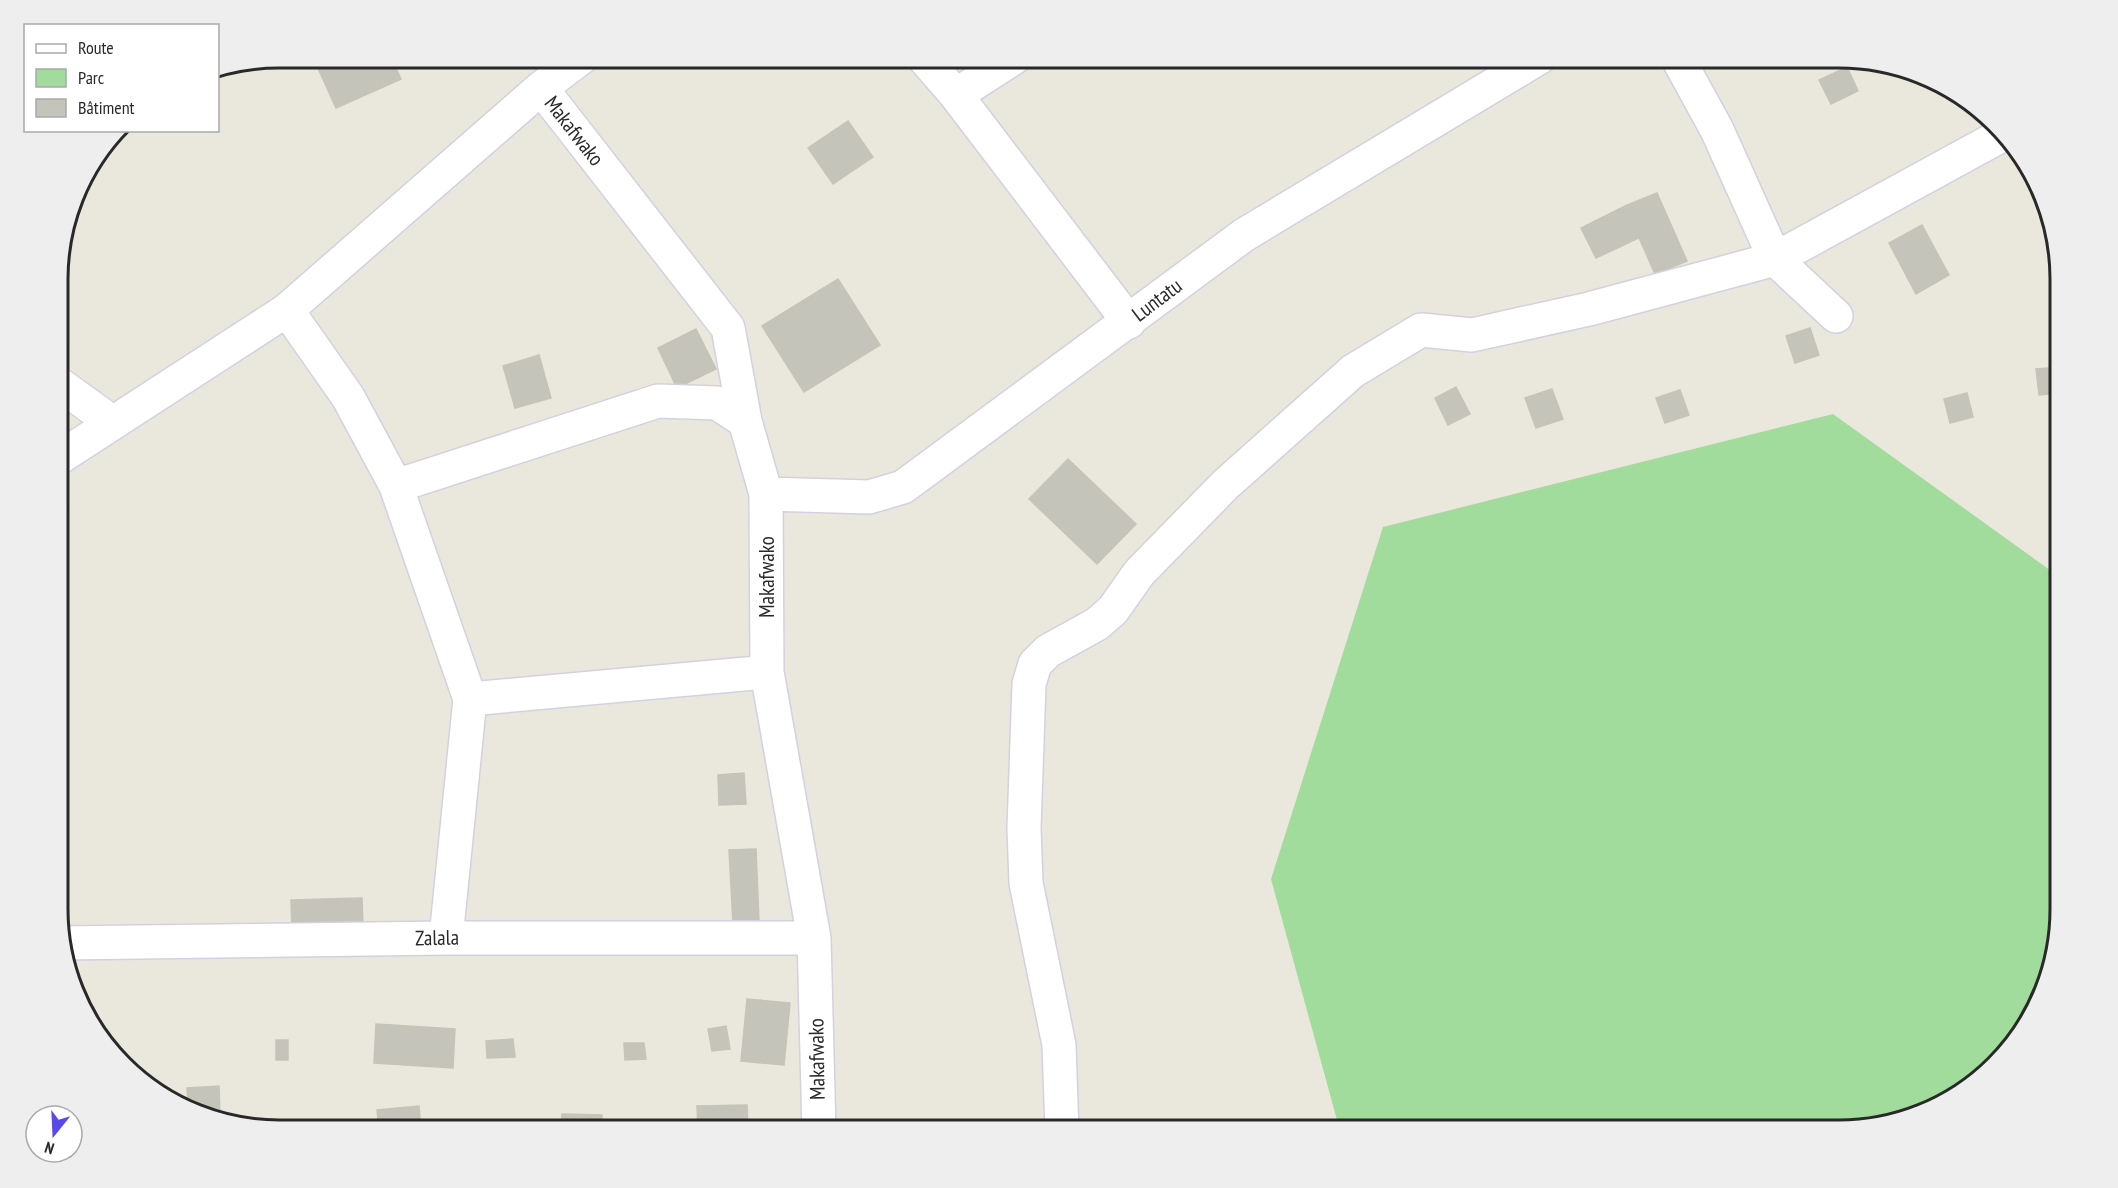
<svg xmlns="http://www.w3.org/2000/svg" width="2118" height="1188" viewBox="0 0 2118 1188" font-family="'PT Sans Narrow',sans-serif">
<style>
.green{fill:#a1dc9d}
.building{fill:#c5c4bb;stroke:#c5c4b6;stroke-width:1.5}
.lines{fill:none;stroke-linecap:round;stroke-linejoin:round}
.minor-casing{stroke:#d3d1e0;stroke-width:36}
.minor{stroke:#fff;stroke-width:33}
.labels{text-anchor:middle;stroke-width:5;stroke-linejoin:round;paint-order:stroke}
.street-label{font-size:21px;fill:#292929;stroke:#fff}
.rim{fill:none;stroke:#292929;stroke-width:3}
</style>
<rect width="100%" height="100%" fill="#eae8dc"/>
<!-- green -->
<path class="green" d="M1833,414l228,164v346l-29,96 -36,46 -45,35 -97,30h-514l-69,-252 112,-352z"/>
<!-- building -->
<path class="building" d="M313,57h78l10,22 -65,29z
M1847,67l11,24 -27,13 -12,-24z
M848,121l25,36 -40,27 -25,-36z
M1657,193l30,68 -32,13 -30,-68z
M1625,206l14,32 -43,20 -15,-30z
M1922,225l27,50 -33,19 -27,-51z
M838,279l42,66 -76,47 -42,-66z
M1810,328l9,27 -24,8 -9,-27z
M696,329l20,40 -39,19 -19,-40z
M539,355l12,43 -36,10 -12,-42z
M2061,367v26l-22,2 -3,-26z
M1456,387l14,27 -22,11 -13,-27z
M1552,389l11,30 -27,9 -11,-30z
M1680,390l9,25 -24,8 -9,-25z
M1967,393l6,24 -23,6 -6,-24z
M1068,459l68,65 -39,40 -68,-65z
M744,773l2,31 -27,1 -1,-30z
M756,849l3,73 -26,1 -4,-73z
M362,898l1,31 -71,3 -1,-32z
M747,999l43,4 -6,62 -43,-4z
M376,1024l79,5 -2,39 -79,-5z
M726,1026l4,23 -18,2 -4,-22z
M513,1039l2,18 -28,1 -1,-17z
M276,1040h12v20h-12z
M624,1043h20l2,16 -21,1z
M219,1086l1,30 -32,-9 -1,-19z
M177,1095l1,9 -10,-2 -6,-6z
M747,1105l1,26h-50l-1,-25z
M419,1106l2,25h-42l-2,-21z
M562,1114l40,1 -1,16h-40z"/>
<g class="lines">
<!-- minor casing -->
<g class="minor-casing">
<path id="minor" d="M923,57l33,38 173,227
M1677,57l40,73 58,129 61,57
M541,88l187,240 17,93 21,73 1,178 47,266 5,193
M956,95l59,-38
M287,310l61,87 48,89 74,213 -24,239
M59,384l54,39
M59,458l228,-148 254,-222 41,-31
M396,486l262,-85 59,2 28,18
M766,494l103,3 34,-10 341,-252 296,-178
M470,699l297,-27
M61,943l385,-5h368
M1062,1131l-3,-86 -33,-162 -2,-55 5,-144 6,-20 13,-13 49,-27 16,-14 26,-37 86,-88 128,-114 68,-41 51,5 117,-26 186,-50 227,-124"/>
</g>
<!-- minor -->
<use href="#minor" class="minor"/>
</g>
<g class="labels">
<!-- street labels -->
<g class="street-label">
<text transform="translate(574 131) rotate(52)" y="7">Makafwako</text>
<text transform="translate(1157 300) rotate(-37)" y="7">Luntatu</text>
<text transform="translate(767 577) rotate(-90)" y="7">Makafwako</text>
<text transform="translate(437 938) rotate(-1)" y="7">Zalala</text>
<text transform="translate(817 1059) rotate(-91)" y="7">Makafwako</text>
</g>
</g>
<!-- crop -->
<path d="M0 0H2118V1188H0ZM279 68H1839A211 211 0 0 1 2050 279V909A211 211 0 0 1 1839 1120H279A211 211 0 0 1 68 909V279A211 211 0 0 1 279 68Z" fill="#eee" fill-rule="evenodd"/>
<path class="rim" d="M279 68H1839A211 211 0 0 1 2050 279V909A211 211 0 0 1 1839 1120H279A211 211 0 0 1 68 909V279A211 211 0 0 1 279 68Z"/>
<!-- legend -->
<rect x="24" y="24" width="195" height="108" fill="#ffffff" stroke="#a9a9a9" stroke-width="1.5"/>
<rect x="36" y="44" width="30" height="9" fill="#ffffff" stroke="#a9a9a9" stroke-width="1.5"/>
<text x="78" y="54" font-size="18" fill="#292929">Route</text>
<rect x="36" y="69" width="30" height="18" fill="#a1dc9d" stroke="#a9a9a9" stroke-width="1.5"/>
<text x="78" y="84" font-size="18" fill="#292929">Parc</text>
<rect x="36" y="99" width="30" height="18" fill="#c5c4bb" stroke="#a9a9a9" stroke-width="1.5"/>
<text x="78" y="114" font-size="18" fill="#292929">Bâtiment</text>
<!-- north arrow -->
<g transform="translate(54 1134) rotate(198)"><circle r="28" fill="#ffffff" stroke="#a9a9a9" stroke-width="1.5"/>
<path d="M0-4.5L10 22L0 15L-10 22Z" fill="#584ae9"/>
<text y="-9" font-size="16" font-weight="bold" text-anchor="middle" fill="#292929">N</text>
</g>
</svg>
